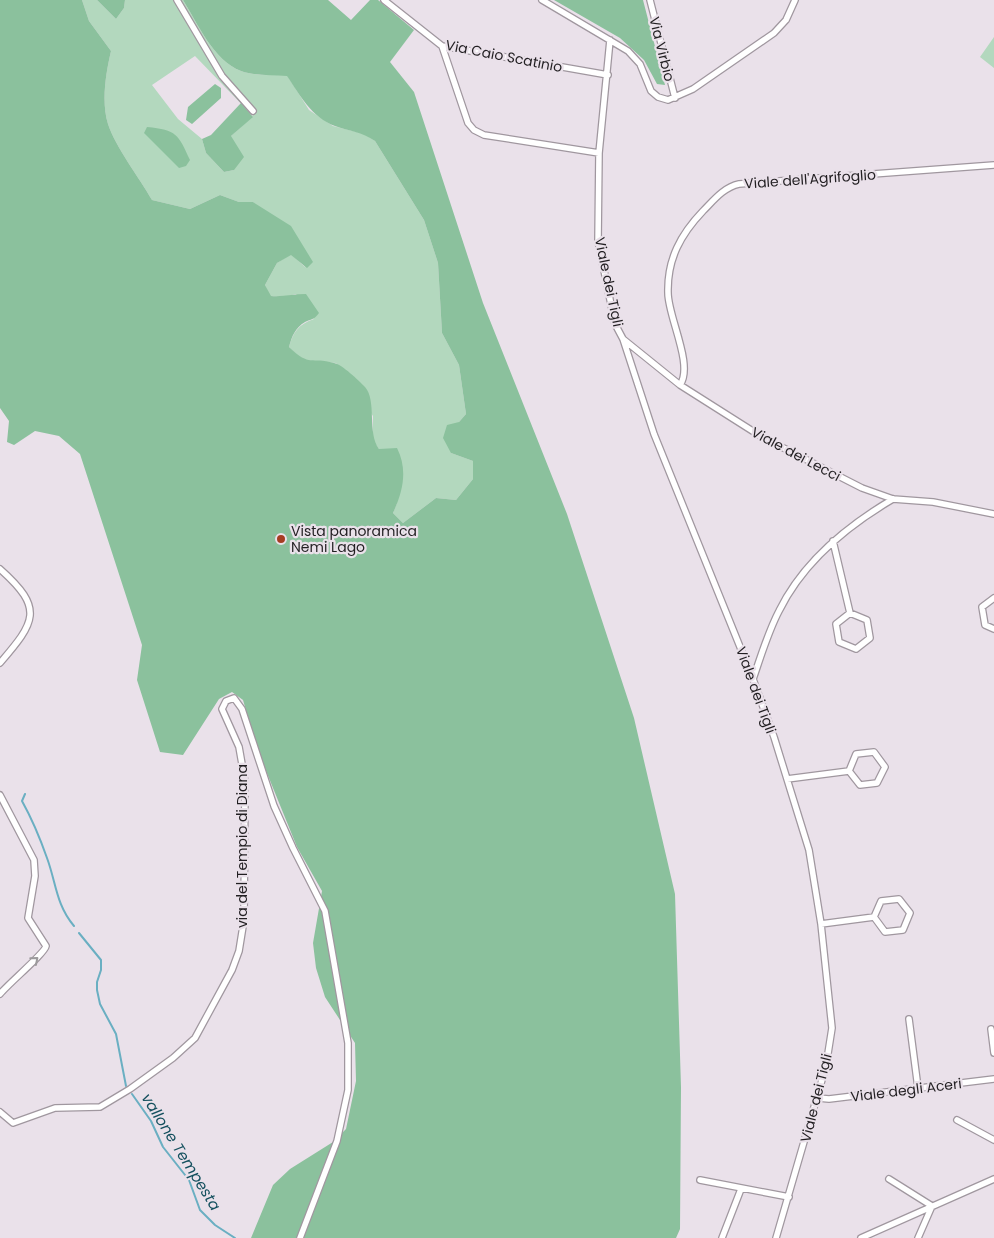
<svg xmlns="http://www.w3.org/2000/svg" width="994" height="1238" viewBox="0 0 994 1238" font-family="Poppins,sans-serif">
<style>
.green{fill:#b3d8be;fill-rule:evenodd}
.forest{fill:#8bc19d}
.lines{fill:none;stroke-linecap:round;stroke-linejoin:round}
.stream{stroke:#6aafc2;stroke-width:2}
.minor-casing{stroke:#a0979f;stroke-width:8}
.minor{stroke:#fff;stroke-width:5.5}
.oneway{stroke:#9c9a9c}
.poi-dot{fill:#a63d22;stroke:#eae1ea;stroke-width:2}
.labels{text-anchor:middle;stroke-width:4.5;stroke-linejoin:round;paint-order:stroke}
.street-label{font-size:14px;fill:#221f22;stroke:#eae1ea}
.poi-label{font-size:14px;fill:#221f22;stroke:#eae1ea;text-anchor:start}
.water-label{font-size:15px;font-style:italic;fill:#14505e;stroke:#eae1ea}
</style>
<rect width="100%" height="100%" fill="#eae1ea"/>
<!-- green -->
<path class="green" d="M82,0h15l19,19 8,-11 1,-8h58c15,24 30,60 58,71 14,5 30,4 46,4l22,35 24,16 32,8 10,7 49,79 14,43 4,70 17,32 7,49 -7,8 -8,31 22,8v18l-17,21 -20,-2 -33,25 -10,-10 4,-10 -18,-54 -6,-8v-25l-37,-53 -34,-3 -13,-13c4,-15 10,-23 25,-28l-18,-25 -12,3 -14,-1 -5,-11 12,-22 14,-9 15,14 -53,-66h-14l-19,-7 -30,14 -38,-9c-12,-21 -37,-54 -44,-76 -7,-23 -2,-51 3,-73l-22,-30zM195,56l58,60 -22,20 3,34 -10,2 -18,-19 -4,-14 -24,-20 -26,-34z
M994,37v31l-14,-11z"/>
<!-- forest -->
<path class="forest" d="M0,0h82l7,21 22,30c-5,22 -10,50 -3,73 7,22 32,55 44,76l38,9 30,-14 19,7h14l38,24 22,36 -6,6 -16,-13 -14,8 -12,22 6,11c12,1 23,-2 35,-2l13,19c-5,7 -8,6 -14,9 -10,6 -13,14 -16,25 22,21 21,9 45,16 9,2 24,17 31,24 12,13 2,46 14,62l18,-1c11,22 6,43 -4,65l10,10 33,-25 20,2 17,-21v-18l-22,-8 -8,-15 4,-13 12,-3 7,-8 -7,-49 -17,-32 -4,-70 -14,-43 -49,-79c-13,-9 -26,-10 -40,-15 -24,-9 -35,-31 -48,-50 -16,-1 -32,0 -46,-5 -28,-11 -43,-47 -58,-71h145l23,20 19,-20h8l36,30 -24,32 24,30 69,211 84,211 67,204 41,176 6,193 -1,142 -4,9h-425l22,-53 17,-16 43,-27 13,-13 10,-48 -1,-38 -30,-46 -9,-29 -3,-25 9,-52 -25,-44 -39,-96 -15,-51 -11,-8 -13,7 -36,56 -23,-3 -23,-72 5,-35 -62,-191 -21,-18 -24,-5 -21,14 -7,-3 2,-21 -9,-13z
M97,0h28l-1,8 -8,11z
M554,0h89l22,85 -8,-1 -13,-24 -24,-22z
M215,84l6,4v10l-29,26 -6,-4 2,-13z
M241,103l12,14 -22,19 13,21 -10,13 -10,2 -18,-19 -4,-14 9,-4z
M147,127c30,3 31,7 43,33l-4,6 -7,2 -35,-35z"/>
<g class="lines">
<!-- stream -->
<path class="stream" d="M25,794l-3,7c10,18 18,37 25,57 9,24 9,47 27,68
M79,933l22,27v10l-4,12v8l3,14 16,30 10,52
M132,1094l19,27 12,26 26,33 11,30 15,15 20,13"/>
<!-- minor casing -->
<g class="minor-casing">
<path id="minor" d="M177,0l45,76 31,35
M384,0l58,46 166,29
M542,0l86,51 12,13 11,27 7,6 10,3 25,-11 81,-56 12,-13 9,-20
M650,0l25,98
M610,40l-11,113 -1,88 17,83 8,15 31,95 99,245 21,58 35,113 12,74 11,104 -6,38 -50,172
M442,46l26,77 6,7 10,5 115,18
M623,339l57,46 82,52 100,51 31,11 40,3 61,12
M680,385c14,-20 -12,-68 -12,-92 -1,-34 13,-59 35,-82 10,-10 21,-24 36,-27l255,-19
M833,541l17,72
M0,569c45,40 35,53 0,94
M994,598l-12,9 3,18 9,4
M850,613l17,7 3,18 -14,11 -17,-7 -3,-18z
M753,679c8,-23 15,-47 26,-68 24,-49 68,-85 114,-112
M874,752l11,15 -8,16 -17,2 -11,-14 7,-17z
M787,779l62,-8
M0,795l34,65 1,16 -7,42 18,28c-1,7 -38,38 -46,48
M899,899l11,14 -7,17 -18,2 -11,-15 7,-16z
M821,924l53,-7
M909,1019l9,69
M991,1029l3,24
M818,1098l11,1 165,-20
M0,1112l13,11 42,-15 45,-1 30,-18 43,-31 22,-20 37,-68 7,-19 5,-31 1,-139 -6,-34 -17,-38 4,-8 8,-3 8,11 32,97 19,42 32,63 23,132v47l-11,51 -37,97
M957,1120l37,20
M889,1179l43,27 -14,32
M700,1180l89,17
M722,1238l19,-49
M861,1238l133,-59"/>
</g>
<!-- minor -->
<use href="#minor" class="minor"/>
</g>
<!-- one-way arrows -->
<defs><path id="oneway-chevron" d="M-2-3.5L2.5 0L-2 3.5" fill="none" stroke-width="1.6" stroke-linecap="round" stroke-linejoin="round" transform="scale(1.25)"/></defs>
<use class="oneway" href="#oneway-chevron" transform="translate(35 960) rotate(-40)"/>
<!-- markers -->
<circle class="poi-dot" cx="281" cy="539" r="5"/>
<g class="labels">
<!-- street labels -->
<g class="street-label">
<text transform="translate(662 49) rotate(76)" y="5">Via Virbio</text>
<text transform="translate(504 56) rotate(11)" y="5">Via Caio Scatinio</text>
<text transform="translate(810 179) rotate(-4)" y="5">Viale dell'Agrifoglio</text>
<text transform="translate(609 282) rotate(78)" y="5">Viale dei Tigli</text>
<text transform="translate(796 454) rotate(28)" y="5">Viale dei Lecci</text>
<text transform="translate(756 690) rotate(70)" y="5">Viale dei Tigli</text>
<text transform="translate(242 846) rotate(-90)" y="5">via del Tempio di Diana</text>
<text transform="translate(906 1090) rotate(-7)" y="5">Viale degli Aceri</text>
<text transform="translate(816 1098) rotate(-76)" y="5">Viale dei Tigli</text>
</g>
<!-- poi labels -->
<g class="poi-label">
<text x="291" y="536">Vista panoramica<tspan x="291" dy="16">Nemi Lago</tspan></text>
</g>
<!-- water labels -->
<g class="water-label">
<text transform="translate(181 1152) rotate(58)" y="5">vallone Tempesta</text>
</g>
</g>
</svg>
